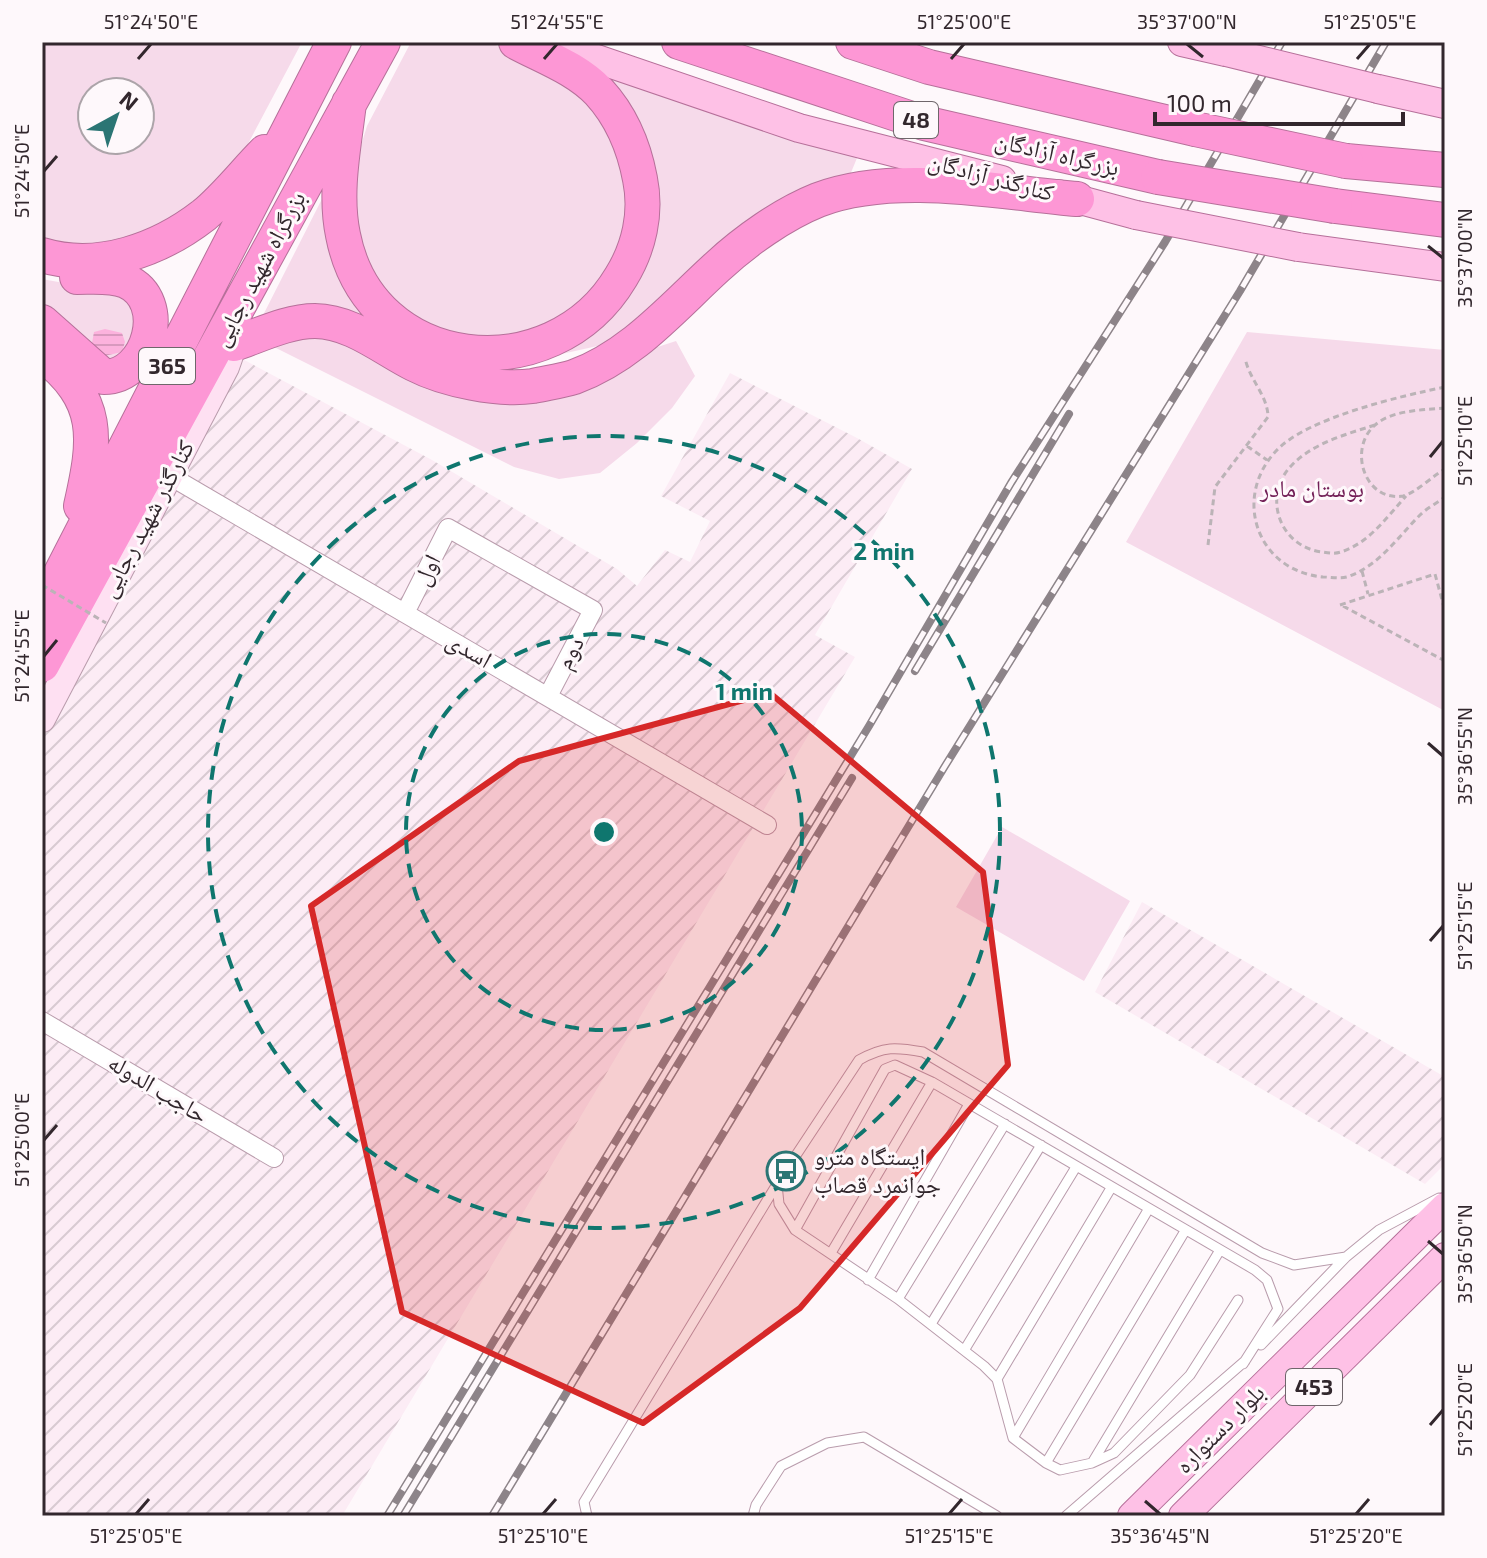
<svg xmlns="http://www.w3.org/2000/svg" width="1487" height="1558" viewBox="0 0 1487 1558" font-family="'Exo 2','Noto Naskh Arabic',sans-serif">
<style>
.industrial{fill:url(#industrial-furrows)}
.green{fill:#f6daea;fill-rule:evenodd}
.water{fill:url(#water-rules)}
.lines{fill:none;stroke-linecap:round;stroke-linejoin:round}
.lane-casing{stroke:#b99cac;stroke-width:11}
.street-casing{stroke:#b99cac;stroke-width:20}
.secondary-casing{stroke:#b99cac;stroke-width:28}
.primary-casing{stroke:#b6709a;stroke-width:30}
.highway-casing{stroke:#b6709a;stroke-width:36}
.path{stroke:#bbb3b7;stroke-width:3;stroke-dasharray:6 4;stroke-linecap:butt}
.lane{stroke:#fff;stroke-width:9}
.street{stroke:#fff;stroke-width:18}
.secondary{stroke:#fee0f2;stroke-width:26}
.primary{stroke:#fec1e6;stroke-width:28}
.highway{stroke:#fd97d5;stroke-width:34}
.rail-casing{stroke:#8d8489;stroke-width:8}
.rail{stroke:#fef8fb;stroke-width:5;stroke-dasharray:15;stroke-linecap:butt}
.primary-bridge-casing{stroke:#b6709a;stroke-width:30;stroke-linecap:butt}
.highway-bridge-casing{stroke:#b6709a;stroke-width:36;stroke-linecap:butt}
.path-bridge{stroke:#bbb3b7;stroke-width:3;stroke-dasharray:6 4;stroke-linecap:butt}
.primary-bridge{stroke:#fec1e6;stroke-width:28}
.highway-bridge{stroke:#fd97d5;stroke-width:34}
.marked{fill:#d62828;fill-opacity:0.2;stroke:#d62828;stroke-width:6;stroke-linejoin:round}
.ticks{fill:none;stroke:#32272d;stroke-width:3}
.ring{fill:none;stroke:#0f766e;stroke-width:4;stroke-dasharray:14 10}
.labels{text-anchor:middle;stroke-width:6;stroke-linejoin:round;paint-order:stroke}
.shield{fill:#fef8fb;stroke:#6f666b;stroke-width:2}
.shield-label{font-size:22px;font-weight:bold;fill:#32272d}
.street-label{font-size:24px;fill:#32272d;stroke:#fef8fb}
.park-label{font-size:24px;fill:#721f57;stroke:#fef8fb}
.poi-label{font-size:24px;fill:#32272d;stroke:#fef8fb;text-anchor:start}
.centre{fill:#0f766e;stroke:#fef8fb;stroke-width:4}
.ring-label{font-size:24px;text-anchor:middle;font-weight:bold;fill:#0f766e;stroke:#fef8fb;stroke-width:6;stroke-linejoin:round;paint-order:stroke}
.neatline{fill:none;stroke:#32272d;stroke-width:3}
.ticks-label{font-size:20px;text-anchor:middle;fill:#32272d}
</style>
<defs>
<pattern id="industrial-furrows" width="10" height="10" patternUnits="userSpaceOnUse" patternTransform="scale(2)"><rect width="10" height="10" fill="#fcecf5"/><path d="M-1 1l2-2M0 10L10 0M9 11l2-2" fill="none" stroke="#d8cad2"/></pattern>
<pattern id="water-rules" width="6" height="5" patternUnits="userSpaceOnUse" patternTransform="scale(2)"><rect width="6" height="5" fill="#fcb2dd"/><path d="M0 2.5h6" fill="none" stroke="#d899be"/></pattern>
</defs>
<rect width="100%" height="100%" fill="#fef8fb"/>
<!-- industrial -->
<path class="industrial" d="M235,355l197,105 185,109 20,17 28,-36 25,12 20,-41 -49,-25 69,-123 127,65 55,31 -97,166 40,22 -513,859h-300v-787z
M1142,902l303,175v87l-20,20 -330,-192z"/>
<!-- green -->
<path class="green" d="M42,42h260l-70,132 -15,18 -89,54 -86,-2zM92,92h48v48h-48z
M411,42h77l47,19 24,12 54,54 18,86 -21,58 -47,51 -82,21 -59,-17 -41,-36 -24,-52 -3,-70 13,-42z
M583,68l274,90 -7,17 -248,170 -54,12 103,-141z
M326,191l75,151 -147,-9z
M42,279l82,15 16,34 -23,37 -75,-50z
M325,332l125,55 186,-33 40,-13 19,35 -23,32 -35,35 -37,30 -41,6 -45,-12 -246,-123z
M1247,332l198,18v361l-319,-169z
M1002,827l128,74 -46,80 -128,-74z"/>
<!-- water -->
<path class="water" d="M105,329l17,4 3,9 -3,10 -18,4 -10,-3 -2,-10 2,-11z"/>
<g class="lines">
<!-- lane casing -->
<g class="lane-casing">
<path id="lane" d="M777,1184l2,20 16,26 103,69 86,67 13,13 16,59 33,25 14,7 32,-7 22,-10 76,-78 48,-75
M795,1230l90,-161 10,-4 37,17 323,188 12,10 11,29 -35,55
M831,1253l101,-171
M868,1280l101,-176
M898,1299l107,-175
M931,1324l110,-179
M1261,1345l85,-88 33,-27 60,-32
M965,1349l111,-182
M997,1379l114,-191
M1013,1438l135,-228
M1046,1463l139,-232
M1092,1463l128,-213
M587,1516l-3,-14 193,-318 82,-124c25,-14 37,-13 64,-8l339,201 32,12 52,-8
M753,1516l3,-11 25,-39 46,-23 37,-6 133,79
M1066,1516l179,-155"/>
</g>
<!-- street casing -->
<g class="street-casing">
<path id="street" d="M170,476l597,349
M405,613l43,-85 145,82 -45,86
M42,1021l232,137"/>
</g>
<!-- secondary casing -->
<g class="secondary-casing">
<path id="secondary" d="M42,719l184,-352 8,-23 2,-19"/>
</g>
<!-- primary casing -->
<g class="primary-casing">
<path id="primary" d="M547,42l252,86 203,52
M1182,42l44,10
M1378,89l67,15
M1058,194l78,21
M1298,247l147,20
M1132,1516l313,-309
M1183,1516l262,-259"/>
</g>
<!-- highway casing -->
<g class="highway-casing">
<path id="highway" d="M679,42l245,81 234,54
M853,42l76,25 266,62
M349,103c-5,43 -15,89 -6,132 27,139 209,158 278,42 18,-29 26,-64 19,-98 -6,-32 -19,-63 -41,-87 -23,-24 -55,-35 -83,-50
M1346,161l99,9
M1335,206l110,14
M42,255c56,17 117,-5 162,-40 22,-18 41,-43 61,-63
M42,322l62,55c45,0 67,-76 22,-96 -15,-6 -33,-4 -49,-4
M234,344c26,-9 54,-23 81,-23 36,0 69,28 99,43 31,16 85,27 119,22 13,-3 28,-5 41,-9 58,-21 99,-70 143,-110 28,-26 66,-53 101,-67 77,-29 179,-8 259,-1
M42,354c60,46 54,85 39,152
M42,610l292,-568
M42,665l341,-623"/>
</g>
<!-- path -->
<path class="path" d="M1445,387c-44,9 -139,31 -169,64 -44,47 -19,120 47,126 8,0 16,2 24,0 32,-11 50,-39 73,-62 7,-7 17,-12 25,-18
M1445,408c-22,2 -55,2 -71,18 -26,24 -9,76 29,70 11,-2 31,-21 42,-27
M1375,425c-28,9 -62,18 -83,40 -31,31 -12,83 31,87 6,1 12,2 18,0 28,-9 46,-35 65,-56
M1247,446l20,14
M1208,545l7,-58 53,-70c0,-21 -19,-38 -23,-59
M1362,571l6,23
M1340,605l95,-31 10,37
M1343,606l102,55"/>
<!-- lane -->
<use href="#lane" class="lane"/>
<!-- street -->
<use href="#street" class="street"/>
<!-- secondary -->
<use href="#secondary" class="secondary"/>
<!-- primary -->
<use href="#primary" class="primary"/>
<!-- highway -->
<use href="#highway" class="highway"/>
<!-- rail casing -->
<g class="rail-casing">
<path id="rail" d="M915,671l154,-257
M387,1516l482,-790 142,-243 154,-241 117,-200
M403,1516l449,-738
M492,1516l453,-750 295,-475 146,-249"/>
</g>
<!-- rail -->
<use href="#rail" class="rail"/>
<!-- primary-bridge casing -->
<g class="primary-bridge-casing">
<path id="primary-bridge" d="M1226,52l152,37
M1136,215l162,32"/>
</g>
<!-- highway-bridge casing -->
<g class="highway-bridge-casing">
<path id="highway-bridge" d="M1195,129l151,32
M1158,177l177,29"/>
</g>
<!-- path-bridge -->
<path class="path-bridge" d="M42,585l64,38"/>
<!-- primary-bridge -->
<use href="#primary-bridge" class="primary-bridge"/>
<!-- highway-bridge -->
<use href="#highway-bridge" class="highway-bridge"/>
</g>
<!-- marked area -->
<path class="marked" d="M770,693l213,179 25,193 -208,243 -157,115 -241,-111 -91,-406 208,-145z"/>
<!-- ticks -->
<path class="ticks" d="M1187,44l16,13M138,59l13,-15M544,59l13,-15M951,59l13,-15M1357,59l13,-15M44,171l13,-15M1428,246l15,12M1430,457l13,-16M44,656l13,-16M1428,743l15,13M1430,941l13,-15M44,1140l13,-15M1428,1241l15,13M1430,1425l13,-15M1145,1501l15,13M136,1514l13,-15M543,1514l13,-15M949,1514l13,-15M1356,1514l13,-15"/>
<!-- distance rings -->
<g class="ring">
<circle cx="604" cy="832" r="198"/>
<circle cx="604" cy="832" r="396"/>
</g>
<!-- icons -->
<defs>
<g id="bus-ring" transform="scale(2)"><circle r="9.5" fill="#fef8fb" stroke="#2b7574" stroke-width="1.5"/><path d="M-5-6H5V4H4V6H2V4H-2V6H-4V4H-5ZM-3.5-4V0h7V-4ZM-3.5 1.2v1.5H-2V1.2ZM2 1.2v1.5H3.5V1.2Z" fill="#2b7574"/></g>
</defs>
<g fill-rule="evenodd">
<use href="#bus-ring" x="786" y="1171"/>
</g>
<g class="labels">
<!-- shield labels -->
<g class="shield">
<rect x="894" y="102" width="44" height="36" rx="6"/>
<rect x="139" y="348" width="56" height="36" rx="6"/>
<rect x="1286" y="1369" width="56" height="36" rx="6"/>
</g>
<g class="shield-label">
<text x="916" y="128">48</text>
<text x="167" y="374">365</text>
<text x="1314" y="1395">453</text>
</g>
<!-- street labels -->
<g class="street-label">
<text transform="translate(1057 154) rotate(13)" y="8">بزرگراه آزادگان</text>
<text transform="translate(991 177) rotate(15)" y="8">کنارگذر آزادگان</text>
<text transform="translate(259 269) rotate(-62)" y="8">بزرگراه شهید رجایی</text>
<text transform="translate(147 519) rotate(-62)" y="8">کنارگذر شهید رجایی</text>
<text transform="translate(427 570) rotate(-63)" y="8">اول</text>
<text transform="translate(469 650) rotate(30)" y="8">اسدی</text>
<text transform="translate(570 653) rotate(-62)" y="8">دوم</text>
<text transform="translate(158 1089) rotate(31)" y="8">حاجب الدوله</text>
<text transform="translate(1220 1429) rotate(-45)" y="8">بلوار دستواره</text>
</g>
<!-- park labels -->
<g class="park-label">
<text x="1312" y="497">بوستان مادر</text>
</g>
<!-- poi labels -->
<g class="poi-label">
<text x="814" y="1165">ایستگاه مترو<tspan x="814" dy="28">جوانمرد قصاب</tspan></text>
</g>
</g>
<circle cx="604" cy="832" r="12" class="centre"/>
<g class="ring-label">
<text x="884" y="560">2 min</text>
<text x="744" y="700">1 min</text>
</g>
<!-- border -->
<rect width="1487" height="1558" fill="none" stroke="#fef8fb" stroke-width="88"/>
<!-- north arrow -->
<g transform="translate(116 116) rotate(40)"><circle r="38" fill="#fef8fb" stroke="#aca4a9" stroke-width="2"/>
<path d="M0-6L14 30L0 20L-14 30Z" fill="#2b7574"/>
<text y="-12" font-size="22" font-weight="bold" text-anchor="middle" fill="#32272d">N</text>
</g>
<!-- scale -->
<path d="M1155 112v12h248v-12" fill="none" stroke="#32272d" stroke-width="4"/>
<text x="1167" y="112" font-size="24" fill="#32272d" stroke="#fef8fb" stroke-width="6" paint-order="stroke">100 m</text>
<rect x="44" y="44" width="1399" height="1470" class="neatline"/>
<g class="ticks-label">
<text x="151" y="29">51°24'50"E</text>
<text x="557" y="29">51°24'55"E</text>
<text x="964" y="29">51°25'00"E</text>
<text x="1187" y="29">35°37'00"N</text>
<text x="1370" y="29">51°25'05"E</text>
<text transform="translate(22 171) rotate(-90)" y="7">51°24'50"E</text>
<text transform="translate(1465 258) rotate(-90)" y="7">35°37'00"N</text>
<text transform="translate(1465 441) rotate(-90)" y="7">51°25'10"E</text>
<text transform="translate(22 656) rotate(-90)" y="7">51°24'55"E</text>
<text transform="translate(1465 756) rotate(-90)" y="7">35°36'55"N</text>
<text transform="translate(1465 926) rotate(-90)" y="7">51°25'15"E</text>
<text transform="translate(22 1140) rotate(-90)" y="7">51°25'00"E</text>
<text transform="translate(1465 1254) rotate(-90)" y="7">35°36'50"N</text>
<text transform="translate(1465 1410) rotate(-90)" y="7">51°25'20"E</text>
<text x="136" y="1543">51°25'05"E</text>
<text x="543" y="1543">51°25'10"E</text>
<text x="949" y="1543">51°25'15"E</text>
<text x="1160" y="1543">35°36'45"N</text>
<text x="1356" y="1543">51°25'20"E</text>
</g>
</svg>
